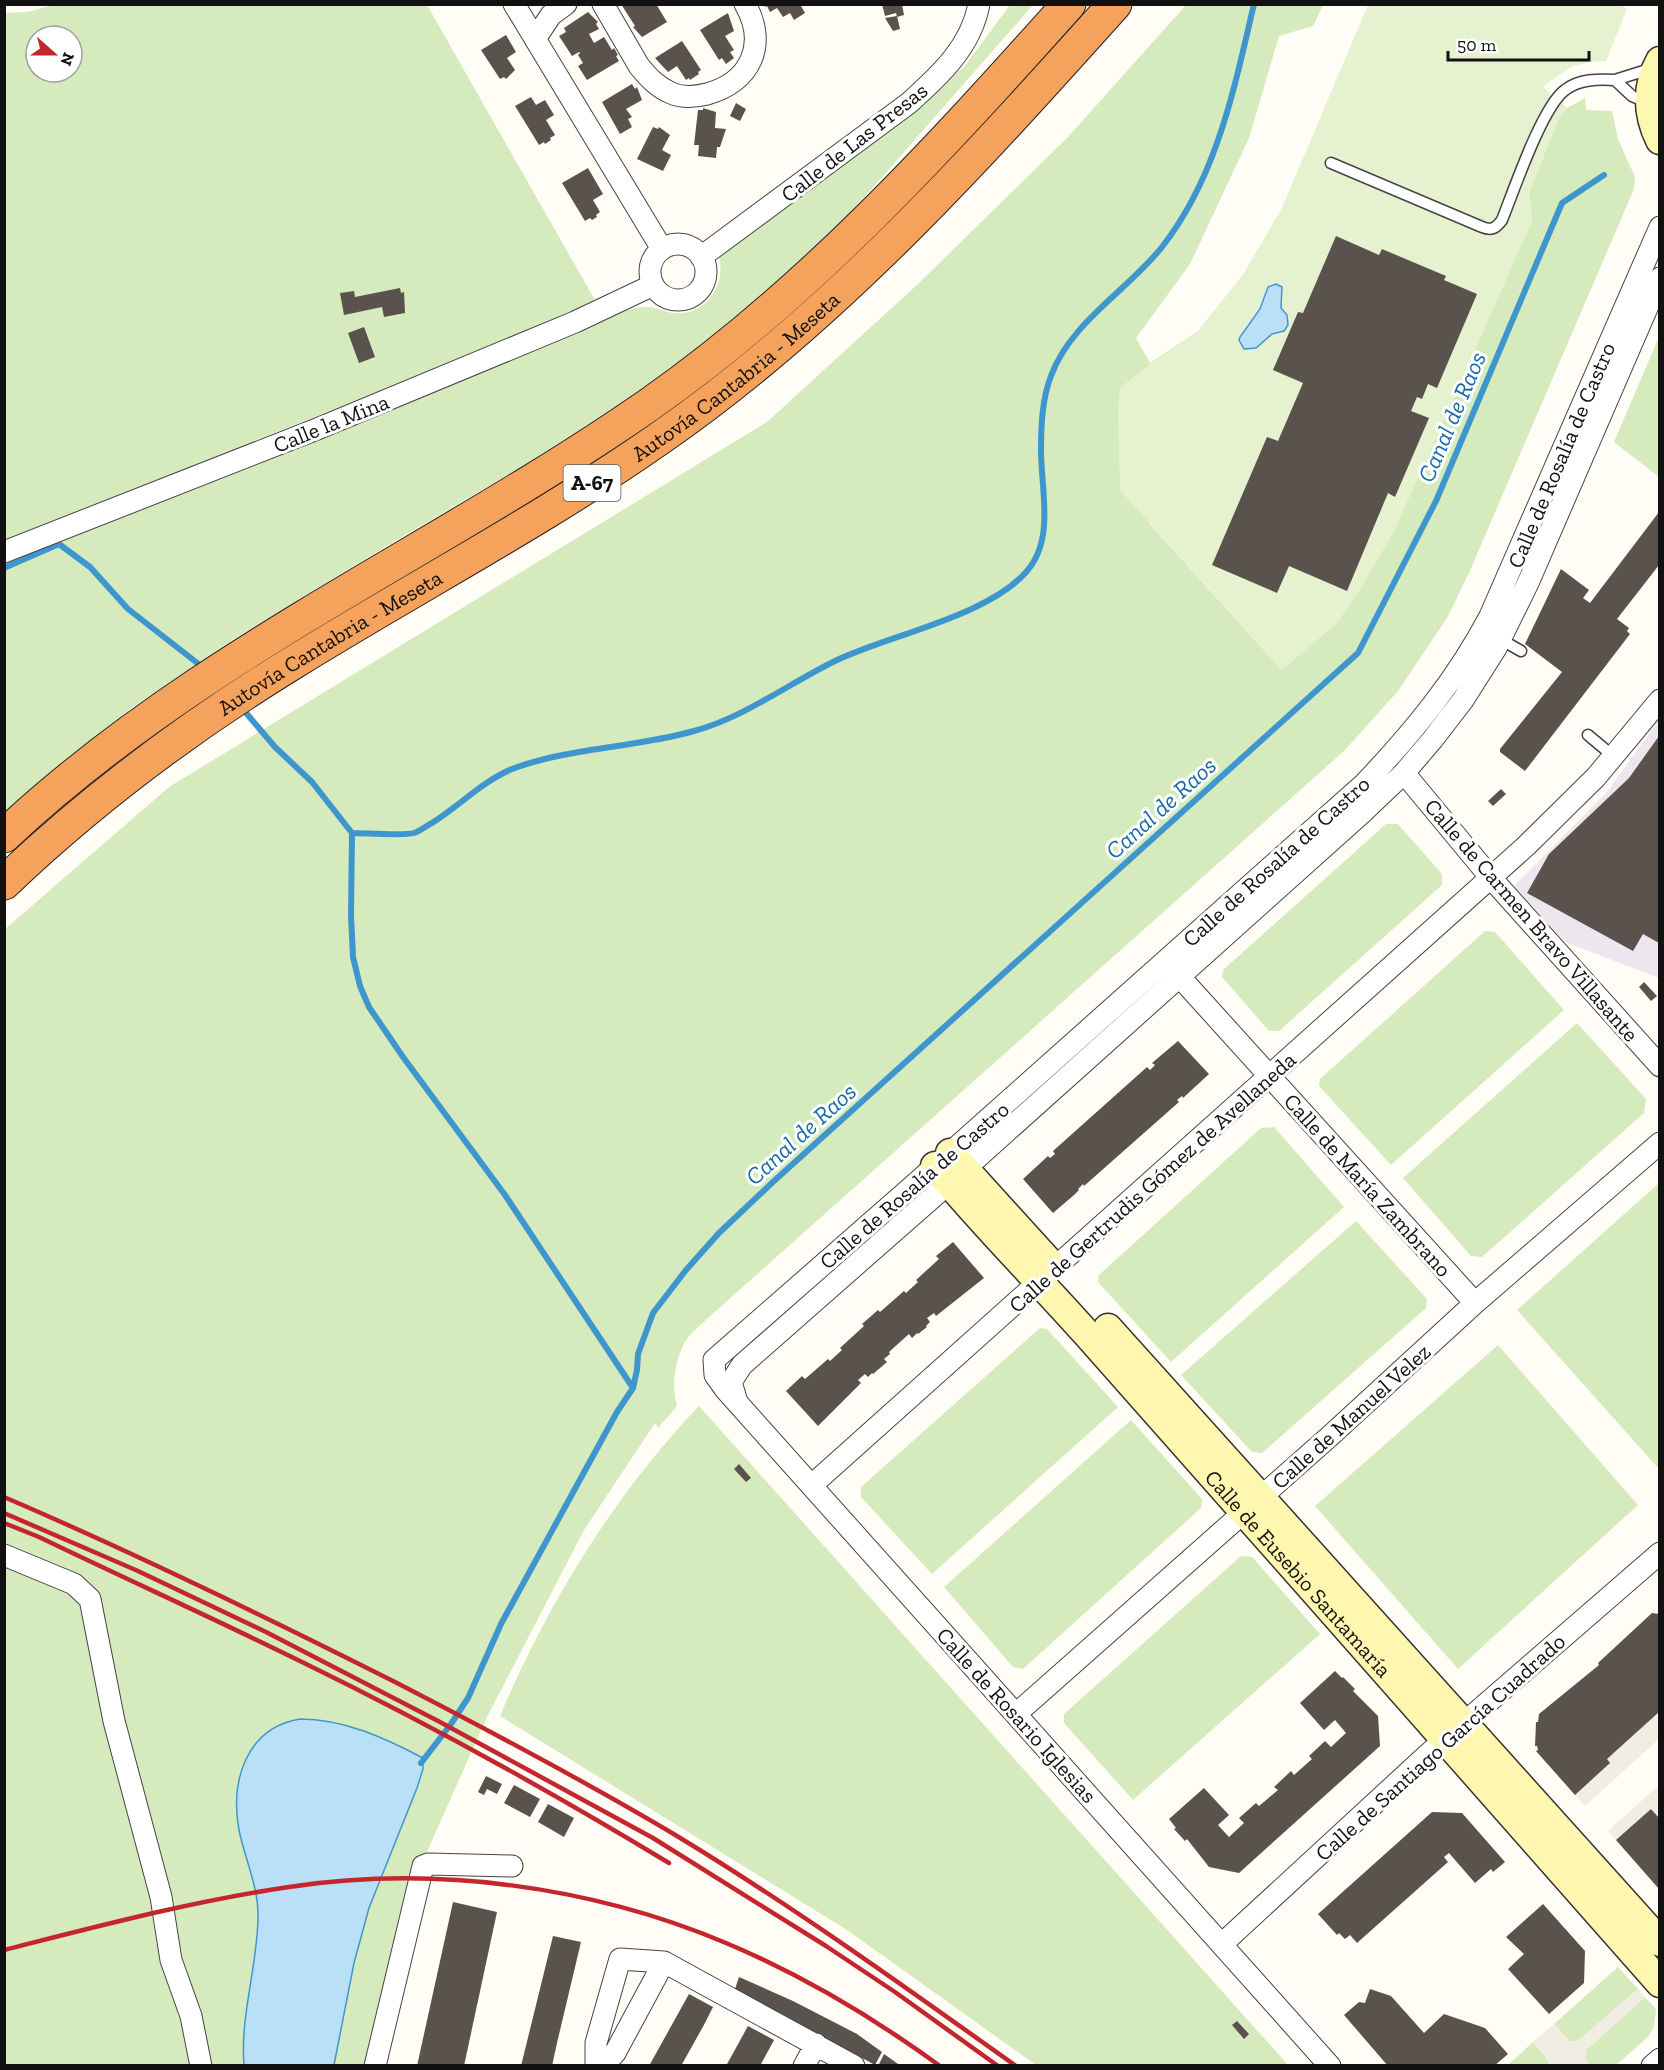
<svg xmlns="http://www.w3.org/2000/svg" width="1664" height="2070" viewBox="0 0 1664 2070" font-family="'Zilla Slab',serif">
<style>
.industrial{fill:#eee6ef}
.green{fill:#d5ebbd;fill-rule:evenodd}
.pitch{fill:#e6f2cf}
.plaza{fill:#f1ede2}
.water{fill:#b9e0f7;stroke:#3f96cf;stroke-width:1.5}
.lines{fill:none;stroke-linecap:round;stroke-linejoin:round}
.stream{stroke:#3f96cf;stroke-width:6}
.building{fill:#5a524d}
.lane-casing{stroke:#444;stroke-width:13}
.street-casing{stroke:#444;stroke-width:23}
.secondary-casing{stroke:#333;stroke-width:31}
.highway-casing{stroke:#222;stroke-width:35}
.lane{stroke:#fff;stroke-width:10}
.street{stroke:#fff;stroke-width:21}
.secondary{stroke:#fff6b0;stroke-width:28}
.highway{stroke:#f5a25d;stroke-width:33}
.rail{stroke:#c4262e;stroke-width:4.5}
.labels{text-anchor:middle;stroke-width:6;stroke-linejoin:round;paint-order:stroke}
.shield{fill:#fff;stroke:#585858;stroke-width:1.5}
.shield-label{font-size:21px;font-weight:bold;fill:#111}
.street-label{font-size:22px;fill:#111;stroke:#fff}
.water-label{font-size:24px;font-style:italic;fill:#1768a6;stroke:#fff}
</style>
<rect width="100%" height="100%" fill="#fffdf5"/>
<!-- industrial -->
<path class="industrial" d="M1659,720v258l-94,-36 -51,-56 93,-94z"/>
<!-- green -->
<path class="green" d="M57,4l370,1 169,297 -239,98 -352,140 -1,-527 23,-1zM36,36h36v36h-36z
M1010,5h23l-192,219 -81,73 -73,61 -75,52 -79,50 -153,90 -143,87 -107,72 -125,106v-253l600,-245c12,-3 25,-9 37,-10 11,-2 21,5 32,6 23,3 43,-15 46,-38 1,-6 0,-13 0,-19l244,-189z
M1186,5h137l-10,21 -34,10 -30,102 -59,126 -54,74 14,25 48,-32 45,-56 38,-65 -133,312 134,148 250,-449 -3,-29 30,-74 8,-10 18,-10 1,12 26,1 6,28 17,38 -1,12 -165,384 -22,45 -49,73 -54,60 -636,567c-7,7 -18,15 -23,24 -10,18 -14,44 -8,64l-19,22 -3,-5 -71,107 -97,187 -78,175 -41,173h-363l-1,-1135 165,-143 598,-365 152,-139 149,-146z
M1659,337l1,140h-1l-45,-35z
M1386,824h12l44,50v11l-163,146h-10l-47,-54 1,-7z
M1485,931l10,1 69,78 -173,155 -72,-79 1,-7z
M1577,1023l69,76 -2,14 -162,144 -11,-1 -68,-78z
M1274,1127l70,80 -173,155 -73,-80 1,-7 162,-147z
M1659,1183v286l-142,-159z
M1356,1221l71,78 -1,9 -164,145 -10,-1 -71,-77z
M1040,1328l7,1 71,78 -186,167 -71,-77v-10z
M1498,1345l140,160 -180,164 -143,-163z
M699,1406l589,659h-252l-189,-135 -347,-214c48,-113 114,-221 199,-310z
M1131,1420l71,79 -1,9 -178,161 -10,-2 -69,-80z
M1241,1556l11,1 68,77 -187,166 -69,-77v-9z
M1618,1967l20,22 -60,52h-9l-15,-17z
M1645,1997l11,12 -2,18 -6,10 -32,28h-26l-5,-5 1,-10z
M1533,2042l16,19 -1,4 -41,1z"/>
<!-- pitch -->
<path class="pitch" d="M1618,4l9,5 -21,52c-33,1 -37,7 -63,26l24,21 -8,10 -30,74 3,29 -85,193 -54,119 -32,55 -24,35 -55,47 -162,-180 -2,-81 2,-21 30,-24 48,-33 45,-56 38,-65 87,-205z"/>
<!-- plaza -->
<path class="plaza" d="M1659,1712v27l-74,67 -10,-11 35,-32 -3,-4z
M1659,1785v33l-8,-9 -35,31 -8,-9z
M1638,1989l7,8 -59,53 -1,9 5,6h-42l1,-4 -16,-19 21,-18 15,17h9z"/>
<!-- water -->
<path class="water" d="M1276,284l6,3 -1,21 6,7 1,10 -4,6 -12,3 -16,14 -12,1 -5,-9 1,-3 20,-28 8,-22z
M300,1719c44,0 85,19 123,39v11l-6,19 -48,120 -15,55 -20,102h-90c-4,-49 13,-97 14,-146 1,-32 -13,-59 -19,-89 -9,-49 7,-102 61,-111z"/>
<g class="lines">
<!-- stream -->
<path class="stream" d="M4,568l55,-24 31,23 38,42 77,60
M241,707l34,40 37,35 40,51 -1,82 2,42 7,29 9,21 34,50 102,138 128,193
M352,833c14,0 52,3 62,0 6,-2 12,-7 18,-10 27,-17 51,-42 80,-54 59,-22 122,-21 182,-38 51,-14 94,-47 141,-70 54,-26 154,-45 192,-90 28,-32 14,-82 14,-120 0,-25 1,-52 10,-75 19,-53 76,-85 111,-129 55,-70 72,-158 92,-243
M421,1763l30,-39 17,-26 33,-74 116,-212 16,-24 4,-18 1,-16 15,-41 33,-43 33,-37 55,-52 584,-528 78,-152 126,-298 42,-28"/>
</g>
<!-- building -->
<path class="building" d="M621,4h35l11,18 -25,15 -9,-10 2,-1z
M763,4h41l-3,2 4,7 -11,7 -4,-7 -7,4 -6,-9 -7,4 -3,-6 -2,1z
M882,4h20l2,11 -7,2 -1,-4 -11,3z
M588,12l10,10 -2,2 3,5 -10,5 5,9 10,-6 8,13 2,-2 4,7 -2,1 3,5 -32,19 -9,-14 5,-3 -5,-8 2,-2 -1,-1 -7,4 -13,-20 7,-4 -2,-4z
M728,13l6,18 -9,5 9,14 -4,2 4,6 -8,6 -4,-6 -3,2 -19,-30z
M897,16l3,13 -7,2 -8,-13z
M506,35l10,17 -9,6 8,12 -9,9 -2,-2 -4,2 -19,-29z
M682,41l19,29 -3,2 1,2 -9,6 -1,-2 -3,2 -9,-14 -9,6 -13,-14z
M632,84l3,5 2,-2 5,13 -16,9 6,8 -4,2 4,8 -12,7 -18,-32z
M531,97l5,8 9,-5 9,15 -8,5 9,15 -5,3 1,2 -6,4 -1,-2 -5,3 -24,-39z
M736,103l10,6 -6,12 -10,-5z
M703,108l13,4 -1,16 11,1 -6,18h-3l-1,11 -18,-2 1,-11h-5l4,-35h5z
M653,127l5,2 1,-2 11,8 -8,15 9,5 -8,16 -26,-12z
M588,168l15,26 -10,6 7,12 -4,3 1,2 -5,3 -2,-2 -5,3 -23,-38z
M1336,236l43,19 3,-6 64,27 -2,4 33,14 -40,94 -9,-4 -6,15 -5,-2 -6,14 18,7 -34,79 -7,-4 -41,98 -58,-25 -12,27 -65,-28 55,-128 11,4 25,-58 -30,-13 25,-58 5,1z
M400,288l1,5 3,-1 1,21 -21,4 -2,-10 -38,8 -4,-22 14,-2 1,6z
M364,327l11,30 -16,6 -11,-30z
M1659,512v53l-42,54 12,9 -2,3 3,3 -105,137 -25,-19v-3l62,-77 -37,-28 36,-75 28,21 -6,8 7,5z
M1659,736v207l-16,-9 -10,17 -106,-58 22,-39 80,-76z
M1501,789l5,5 -13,12 -5,-5z
M1644,982l13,14 -6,5 -12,-14z
M1178,1041l31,33 -26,24 -1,-2 -5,4 2,2 -95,84 -1,-2 -5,5 1,1 -5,5 -21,18 -30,-34 25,-23 2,2 5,-4 -2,-3 94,-84 3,3 5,-5 -3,-2z
M953,1242l31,36 -48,38 -2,-3 -7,5 3,4 -4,4 1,1 -9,7 -1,-1 -5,5 -3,-4 -20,18 1,2 -6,5 3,3 -14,12 -1,-1 -4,4 -3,-3 -7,6 3,3 -43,43 -32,-35 16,-15 3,3 23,-20 2,2 12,-11 -2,-2 24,-22 -2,-2 16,-14 2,2 24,-21 2,2 12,-11 -2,-2 23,-21 -3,-3z
M739,1464l12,14 -5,4 -12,-13z
M1652,1613l7,1v98l-52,47 3,4 -35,32 -39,-44 2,-1 -1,-4h-2l1,-24h2l1,-8 60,-49 -1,-2z
M1335,1671l7,7 1,-1 12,12 -2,2 25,25 2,30 -141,127 -30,-6 -22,-28 -2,2 -11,-12 2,-1 -7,-9 35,-31 25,27 -11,10 11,12 15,-14 -5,-5 17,-15 3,3 19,-16 -4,-3 17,-16 3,4 18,-16 -3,-3 16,-15 6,6 15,-14 -11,-13 -11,10 -24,-27z
M486,1776l16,8 -5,10 -10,-5 -3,6 -6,-3z
M514,1785l26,14 -10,18 -26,-14z
M548,1804l26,14 -10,19 -26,-15z
M1651,1809l8,9v71l-43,-49z
M1432,1812l30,1 43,49 -12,10 -2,-3 -16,14 -26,-30 -5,4 4,5 -91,81 -7,-8 -5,4 -6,-6 -2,2 -19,-21z
M453,1902l44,10 -33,154h-47z
M1543,1904l42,47 -1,32 -35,31 -41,-45 16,-15 -18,-17z
M553,1936l28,6 -24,101 -5,23h-31z
M739,1977l54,24 64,33 25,18 -7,13 -140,-76z
M1370,1989l21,7 33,37 20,-19 41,14 23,26 -14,12h-106l-44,-51 15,-13 6,1z
M689,1994l24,13 -8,16 -24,43h-32z
M1237,2021l12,13 -5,5 -12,-14z
M748,2026l26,14 -14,26h-34z
M884,2054l17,12h-23z"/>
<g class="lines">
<!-- lane casing -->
<g class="lane-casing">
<path id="lane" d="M1648,103l-16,-7 -17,-16 38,-12
M1331,163l151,64c10,4 14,1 20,-7 12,-30 40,-113 63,-130 14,-11 33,-11 50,-10
M1500,639l21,12
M1588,735l25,21"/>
</g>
<!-- street casing -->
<g class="street-casing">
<path id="street" d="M514,4l148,245
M603,4l36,62c9,11 18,21 32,27 11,5 24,4 36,1 44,-12 61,-50 38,-90
M535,39l16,-24 15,-11
M650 272a28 28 0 1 1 56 0a28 28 0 1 1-56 0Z
M701,257l208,-154c31,-28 62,-56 70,-99
M4,552l313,-123 258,-107 78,-37
M1404,773l87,105 169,188
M1169,965l306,338
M737,1402l-6,-20 11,-17 207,-182 413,-370 42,-40 29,-34 30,-39 33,-52 32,-65 132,-305
M812,1485l714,-639 70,-69 64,-77
M4,1555l70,29 16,15 24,122 47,176 10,63 20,56 10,50
M1016,1714l314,-278 145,-133 185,-160
M1222,1944l204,-188 234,-203
M375,2066l48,-200 5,-2 84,2
M596,2066v-23l24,-84 44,3 190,104
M603,2066l12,-13 49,-91
M804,2066l12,-22
M1330,2066l-605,-677 -10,-14 -1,-15 200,-175 451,-402c49,-52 92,-104 125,-167l170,-389
M1652,2066l8,-7"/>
</g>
<!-- secondary casing -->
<g class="secondary-casing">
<g id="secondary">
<path d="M1660,61c-14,25 -13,53 0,79"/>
<path d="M950,1153l97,107"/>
<path id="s1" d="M935,1166c48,58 101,111 151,167 191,217 384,432 574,650"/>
<path d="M1108,1328l552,614"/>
</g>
</g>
<!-- highway casing -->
<g class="highway-casing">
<g id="highway">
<path d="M4,836c191,-180 433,-284 646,-432 159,-111 290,-256 419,-400"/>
<path id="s2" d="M4,883c88,-84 186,-157 290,-221 121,-75 249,-142 366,-224 173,-120 315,-278 455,-434"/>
</g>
</g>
<!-- lane -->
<use href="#lane" class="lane"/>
<!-- street -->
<use href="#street" class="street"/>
<!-- secondary -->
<use href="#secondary" class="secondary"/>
<!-- highway -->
<use href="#highway" class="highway"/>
<!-- rail -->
<path class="rail" d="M4,1497c133,57 262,120 391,185 95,49 190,99 282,154 117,71 228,151 339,230
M4,1513l134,58 128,61 174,90 213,116 173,108 69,46 103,74
M4,1523l35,14c87,42 176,82 263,125 125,61 248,129 367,201
M4,1950c95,-24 189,-49 285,-63 146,-22 302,-1 437,56 76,32 148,75 214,123"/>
</g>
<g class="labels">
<!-- shield labels -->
<rect class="shield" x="563.5" y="465" width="57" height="36" rx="4.5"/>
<g class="shield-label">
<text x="592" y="490">A-67</text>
</g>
<!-- street labels -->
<g class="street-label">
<text transform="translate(854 142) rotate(-38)" y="8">Calle de Las Presas</text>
<text dy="8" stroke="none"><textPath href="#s2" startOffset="892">Autovía Cantabria - Meseta</textPath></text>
<text transform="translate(331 423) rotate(-22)" y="8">Calle la Mina</text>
<text transform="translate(1561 455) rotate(-67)" y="8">Calle de Rosalía de Castro</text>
<text dy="8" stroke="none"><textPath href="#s2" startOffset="406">Autovía Cantabria - Meseta</textPath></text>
<text transform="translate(1276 861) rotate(-42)" y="8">Calle de Rosalía de Castro</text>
<text transform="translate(1532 920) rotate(49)" y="8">Calle de Carmen Bravo Villasante</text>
<text transform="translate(1152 1182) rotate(-42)" y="8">Calle de Gertrudis Gómez de Avellaneda</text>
<text transform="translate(914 1185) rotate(-41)" y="8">Calle de Rosalía de Castro</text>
<text transform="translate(1368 1185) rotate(48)" y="8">Calle de María Zambrano</text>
<text transform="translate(1351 1416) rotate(-42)" y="8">Calle de Manuel Velez</text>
<text dy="8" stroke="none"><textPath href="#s1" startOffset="546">Calle de Eusebio Santamaría</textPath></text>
<text transform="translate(1017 1715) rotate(48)" y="8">Calle de Rosario Iglesias</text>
<text transform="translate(1440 1747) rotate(-42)" y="8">Calle de Santiago García Cuadrado</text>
</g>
<!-- water labels -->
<g class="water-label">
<text transform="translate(1452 417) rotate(-67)" y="8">Canal de Raos</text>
<text transform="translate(1161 808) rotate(-42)" y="8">Canal de Raos</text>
<text transform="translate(801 1134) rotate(-42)" y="8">Canal de Raos</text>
</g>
</g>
<!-- border -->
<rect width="1664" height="2070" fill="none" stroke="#111111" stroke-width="12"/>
<!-- north arrow -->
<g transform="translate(54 54) rotate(111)"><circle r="28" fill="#ffffff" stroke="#a0a0a0" stroke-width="1.5"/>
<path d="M0-4.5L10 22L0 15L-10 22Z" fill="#c4262e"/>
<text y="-9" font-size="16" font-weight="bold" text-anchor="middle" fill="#111111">N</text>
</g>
<!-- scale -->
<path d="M1448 51v9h141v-9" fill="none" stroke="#111111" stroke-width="3"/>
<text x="1457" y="51" font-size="18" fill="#111111" stroke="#ffffff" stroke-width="4.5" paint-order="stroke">50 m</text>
</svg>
